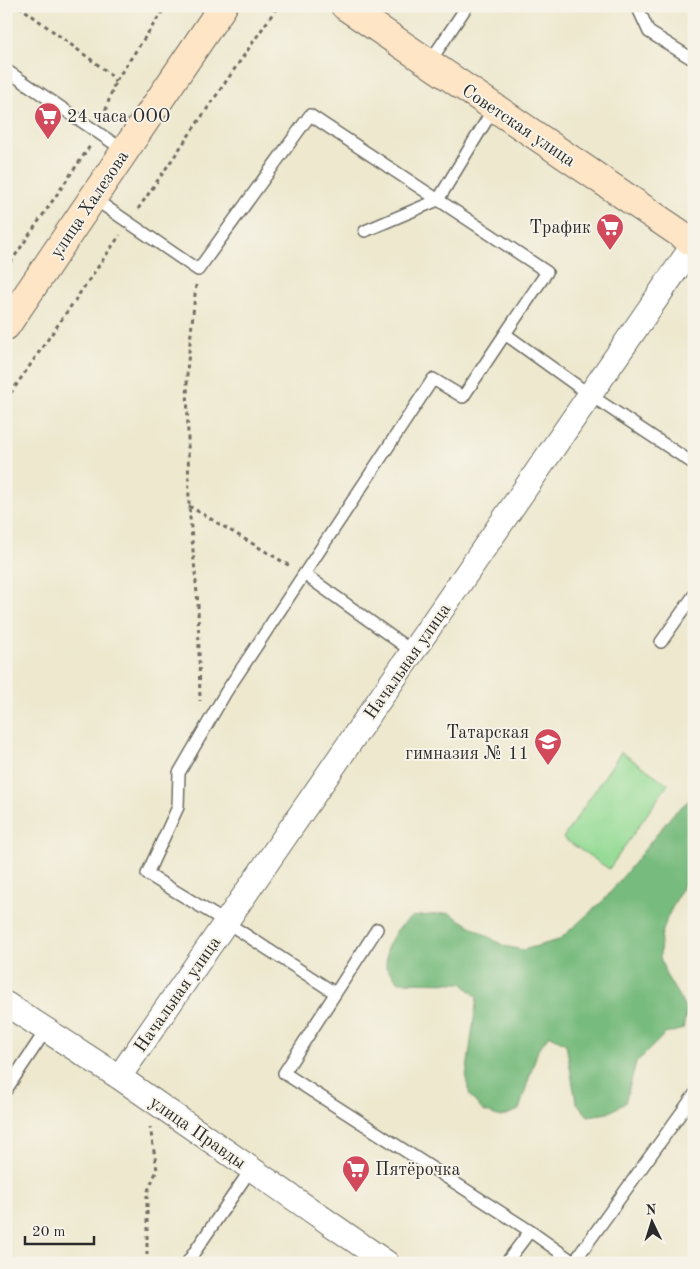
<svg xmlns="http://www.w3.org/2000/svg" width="700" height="1269" viewBox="0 0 700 1269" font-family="'Old Standard TT',serif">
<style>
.green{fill:#95db95;stroke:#608360}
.forest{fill:#78bb7e;stroke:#527354}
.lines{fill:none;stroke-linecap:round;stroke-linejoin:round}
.lane-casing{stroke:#6f6d64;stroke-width:14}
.street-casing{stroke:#6f6d64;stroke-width:26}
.secondary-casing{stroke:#6f6d64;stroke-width:30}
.path{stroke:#6f6d64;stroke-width:3;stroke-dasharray:4 4;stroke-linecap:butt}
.lane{stroke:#fff;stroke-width:11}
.street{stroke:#fff;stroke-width:24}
.secondary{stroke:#fde5c5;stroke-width:28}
.labels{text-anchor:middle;stroke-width:4;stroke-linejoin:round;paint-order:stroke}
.poi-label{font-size:18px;fill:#2b2b2b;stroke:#f7f3e8;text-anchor:start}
.street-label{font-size:18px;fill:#2b2b2b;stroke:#f7f3e8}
</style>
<rect width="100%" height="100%" fill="#f7f3e8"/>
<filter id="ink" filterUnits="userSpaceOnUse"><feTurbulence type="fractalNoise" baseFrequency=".02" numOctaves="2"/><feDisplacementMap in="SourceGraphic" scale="10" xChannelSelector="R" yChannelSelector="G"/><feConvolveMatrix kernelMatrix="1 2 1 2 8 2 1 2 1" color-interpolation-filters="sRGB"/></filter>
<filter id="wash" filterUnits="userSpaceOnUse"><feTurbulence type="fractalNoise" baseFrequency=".0096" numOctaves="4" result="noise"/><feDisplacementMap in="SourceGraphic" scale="20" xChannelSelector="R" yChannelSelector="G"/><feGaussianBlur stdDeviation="1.12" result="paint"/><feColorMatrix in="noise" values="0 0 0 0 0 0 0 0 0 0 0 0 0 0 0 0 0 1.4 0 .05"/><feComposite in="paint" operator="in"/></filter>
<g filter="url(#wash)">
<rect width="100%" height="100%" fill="#ede8ce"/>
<!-- green -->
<path class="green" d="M621,752l47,32 -59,85 -46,-31z"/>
<!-- forest -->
<path class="forest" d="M694,796v72l-10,16 -17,34 -6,19 -1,20 6,18 21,35 -4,19 -18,5 -29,29 -11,40 -17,10 -20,3 -12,-14 -10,-58 -17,-9 -11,15 -19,60 -18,7 -18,-6 -13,-15 -4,-18 11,-81 -15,-14 -63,-1 -13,-15 1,-19 9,-17 15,-14 38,-4 55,33 19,4 36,-10 46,-41 68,-85z"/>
</g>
<g filter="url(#ink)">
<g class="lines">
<!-- lane casing -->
<g class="lane-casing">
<path id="lane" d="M637,6l12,26 45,28
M429,63l38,-57
M6,70l119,81
M93,198l105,72 112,-155 237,157 -42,62 85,61 104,69
M365,231l73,-31 56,-92
M304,574l109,78
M661,642l33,-47
M377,929l-93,144 246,158 45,32
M335,993l-109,-71 -79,-48 31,-67 1,-34 47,-81 207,-313 30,18 42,-63
M6,1090l40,-60
M574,1262l120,-167
M187,1263l64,-94
M506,1263l24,-32"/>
</g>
<!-- street casing -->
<g class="street-casing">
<path id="street" d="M6,1004l113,73 268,186
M119,1077l575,-833"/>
</g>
<!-- secondary casing -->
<g class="secondary-casing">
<path id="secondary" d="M345,6l349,237
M6,326l217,-320"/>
</g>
<!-- path -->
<path class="path" d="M19,6l90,67 6,9
M103,118l12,-36 51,-76
M138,209l140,-203
M6,269l84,-123
M196,285l-9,86 2,135 9,99 2,96
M6,400l114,-165
M189,506l101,60
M147,1263v-70l10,-23 -7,-43"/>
<!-- lane -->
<use href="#lane" class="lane"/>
<!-- street -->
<use href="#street" class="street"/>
<!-- secondary -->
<use href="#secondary" class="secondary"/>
</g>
</g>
<!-- icons -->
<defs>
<g id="supermarket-pin" transform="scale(1.4375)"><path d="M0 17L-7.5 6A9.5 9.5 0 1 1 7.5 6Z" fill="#d1495b" stroke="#f7f3e8"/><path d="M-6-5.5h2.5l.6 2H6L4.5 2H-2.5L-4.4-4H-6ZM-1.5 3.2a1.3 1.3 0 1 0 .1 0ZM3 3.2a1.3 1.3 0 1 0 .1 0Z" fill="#fff"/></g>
<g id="school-pin" transform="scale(1.4375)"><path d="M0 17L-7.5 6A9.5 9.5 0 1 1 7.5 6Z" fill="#d1495b" stroke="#f7f3e8"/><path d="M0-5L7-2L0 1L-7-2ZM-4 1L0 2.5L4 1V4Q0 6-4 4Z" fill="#fff"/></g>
</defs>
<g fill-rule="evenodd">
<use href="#supermarket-pin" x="48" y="116"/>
<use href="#supermarket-pin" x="610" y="227"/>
<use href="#school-pin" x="548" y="742"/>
<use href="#supermarket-pin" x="356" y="1169"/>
</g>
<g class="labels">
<!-- poi labels -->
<g class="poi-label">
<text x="67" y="122">24 часа ООО</text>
<text x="591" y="233" text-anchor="end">Трафик</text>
<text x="529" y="738" text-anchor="end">Татарская<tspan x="529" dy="21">гимназия № 11</tspan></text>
<text x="375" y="1175">Пятёрочка</text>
</g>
<!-- street labels -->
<g class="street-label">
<text transform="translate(519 125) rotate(34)" y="6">Советская улица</text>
<text transform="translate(89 204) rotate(-56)" y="6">улица Халезова</text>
<text transform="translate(407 661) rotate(-55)" y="6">Начальная улица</text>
<text transform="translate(177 994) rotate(-55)" y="6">Начальная улица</text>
<text transform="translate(198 1132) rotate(35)" y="6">улица Правды</text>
</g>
</g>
<!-- margin -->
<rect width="700" height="1269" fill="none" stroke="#f7f3e8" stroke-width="25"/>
<!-- north arrow -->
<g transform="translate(652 1222) rotate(356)" stroke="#f7f3e8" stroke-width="4" paint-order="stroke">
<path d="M0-4L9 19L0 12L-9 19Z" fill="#2b2b2b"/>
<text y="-8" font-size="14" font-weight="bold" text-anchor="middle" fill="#2b2b2b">N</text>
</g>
<!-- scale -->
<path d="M25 1236v8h69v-8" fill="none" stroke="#2b2b2b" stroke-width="2.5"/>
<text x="32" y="1236" font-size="15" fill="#2b2b2b" stroke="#f7f3e8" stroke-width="4" paint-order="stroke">20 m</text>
</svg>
